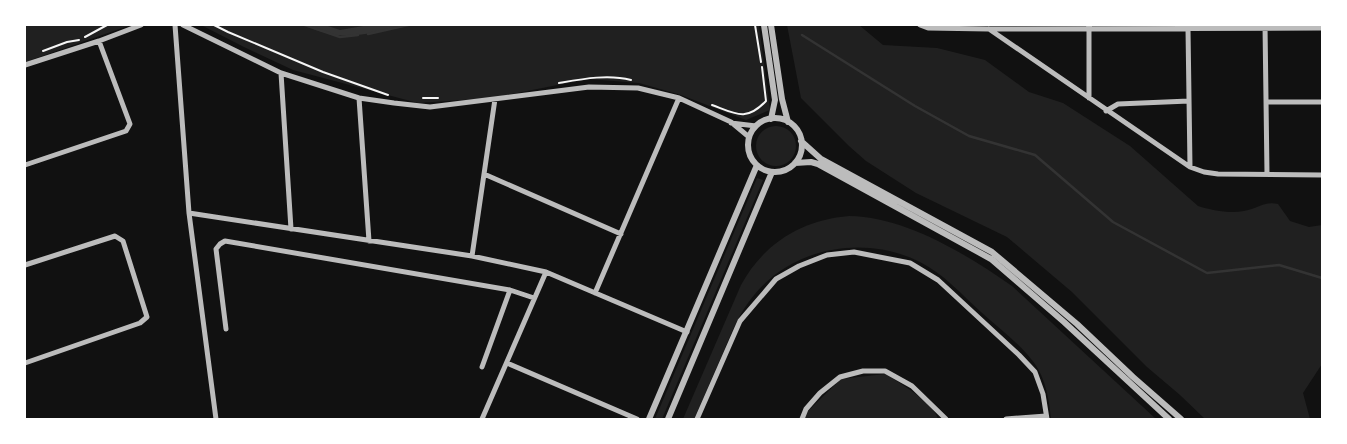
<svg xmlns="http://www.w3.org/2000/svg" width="1347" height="444" viewBox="0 0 1347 444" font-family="Rubik,sans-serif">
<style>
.green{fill:#202020}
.water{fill:#333}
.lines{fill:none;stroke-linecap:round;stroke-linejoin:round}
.stream{stroke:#333;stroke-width:2.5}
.path{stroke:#f5f5f5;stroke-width:2}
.minor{stroke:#bcbcbc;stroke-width:5}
.tertiary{stroke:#bcbcbc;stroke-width:6}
</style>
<rect width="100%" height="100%" fill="#111"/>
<!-- green -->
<path class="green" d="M25,25h106l-106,37z
M201,25h558l11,85 -24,10 -65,-25 -42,-12 -51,-4 -96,19 -74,5 -125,-33 -49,-23z
M787,25h72l24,20 54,3 48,12 44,32 34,11 67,43 68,60c13,4 32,8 46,5 14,-2 19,-10 34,-7l12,17 19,6 13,-2v139l-19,29 7,26h-105l-25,-24 -33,-28 -75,-75 -65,-55 -91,-44 -50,-32 -17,-15 -48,-48z
M756 146a20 20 0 1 1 40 0a20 20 0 1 1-40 0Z
M757,178l6,2 -101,239h-7z
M849,216c57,1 117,38 163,70l144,133h-105c-2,-21 -6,-44 -20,-60 -13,-17 -34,-32 -50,-47 -19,-17 -37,-38 -61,-50 -58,-29 -134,-14 -172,41 -11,15 -18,33 -25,50 -10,22 -19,44 -29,66h-11l58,-134c23,-42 61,-65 108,-69z
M885,374c15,9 49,29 53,45h-134l4,-8 33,-32z"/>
<!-- water -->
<path class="water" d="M305,25h20l15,5 29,-5h39c-39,8 -65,19 -103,0z"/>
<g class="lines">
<!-- stream -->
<path class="stream" d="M305,25l35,12 18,-2
M368,34l40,-9
M802,35l113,71 54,30 66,19 78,67 94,51 72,-8 43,13"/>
<!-- path -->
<path class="path" d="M214,25l14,7 95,40 65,23
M755,25l6,37
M85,37l22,-12
M43,51l24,-9 12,-2
M559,83c23,-4 49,-9 72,-3
M423,98h15
M712,105c24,9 34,17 54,-4l-4,-34"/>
<!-- minor -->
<path class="minor" d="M175,25l14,188 27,206
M183,25l98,48 78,25 35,5 36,4 159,-20 49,1 41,10 52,24 18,15
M920,25l8,3 60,1 334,-1
M1265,25l2,149
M989,29l201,138 14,5 14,2 104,1
M1188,29l2,138
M25,65l74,-24 42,-16
M281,73l10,156
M359,98l10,143
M1089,98v-73
M1266,102h56
M1106,111l12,-7 71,-3
M731,123l25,3
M25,165l101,-34 4,-7 -31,-83
M484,174l137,60
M189,213l283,43 74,16 141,60
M472,256l23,-157
M25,265l90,-29 8,5 24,76 -7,6 -115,40
M595,293l84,-195
M226,329l-10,-80 4,-5 5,-3 285,49 24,8
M507,363l130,56
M482,367l28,-77
M482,419l64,-147
M697,419l43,-98 36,-42 23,-13 28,-11 27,-3 56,11 28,17 81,75 16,17 8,22 4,25
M802,419l4,-10 14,-16 20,-16 23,-6h22l27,15 34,33
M1006,419l40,-3"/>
<!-- tertiary -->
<path class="tertiary" d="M764,25l11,75 -4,19
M771,25l11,74 6,23
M748 145a27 27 0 1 1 54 0a27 27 0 1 1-54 0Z
M801,141l20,18 171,93 85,72 56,53 48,42
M795,163l16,-1 7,2 173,95 73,63 105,97
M649,419l108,-254
M668,419l104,-247"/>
</g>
<!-- border -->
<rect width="1347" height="444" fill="none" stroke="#ffffff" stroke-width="52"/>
</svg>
